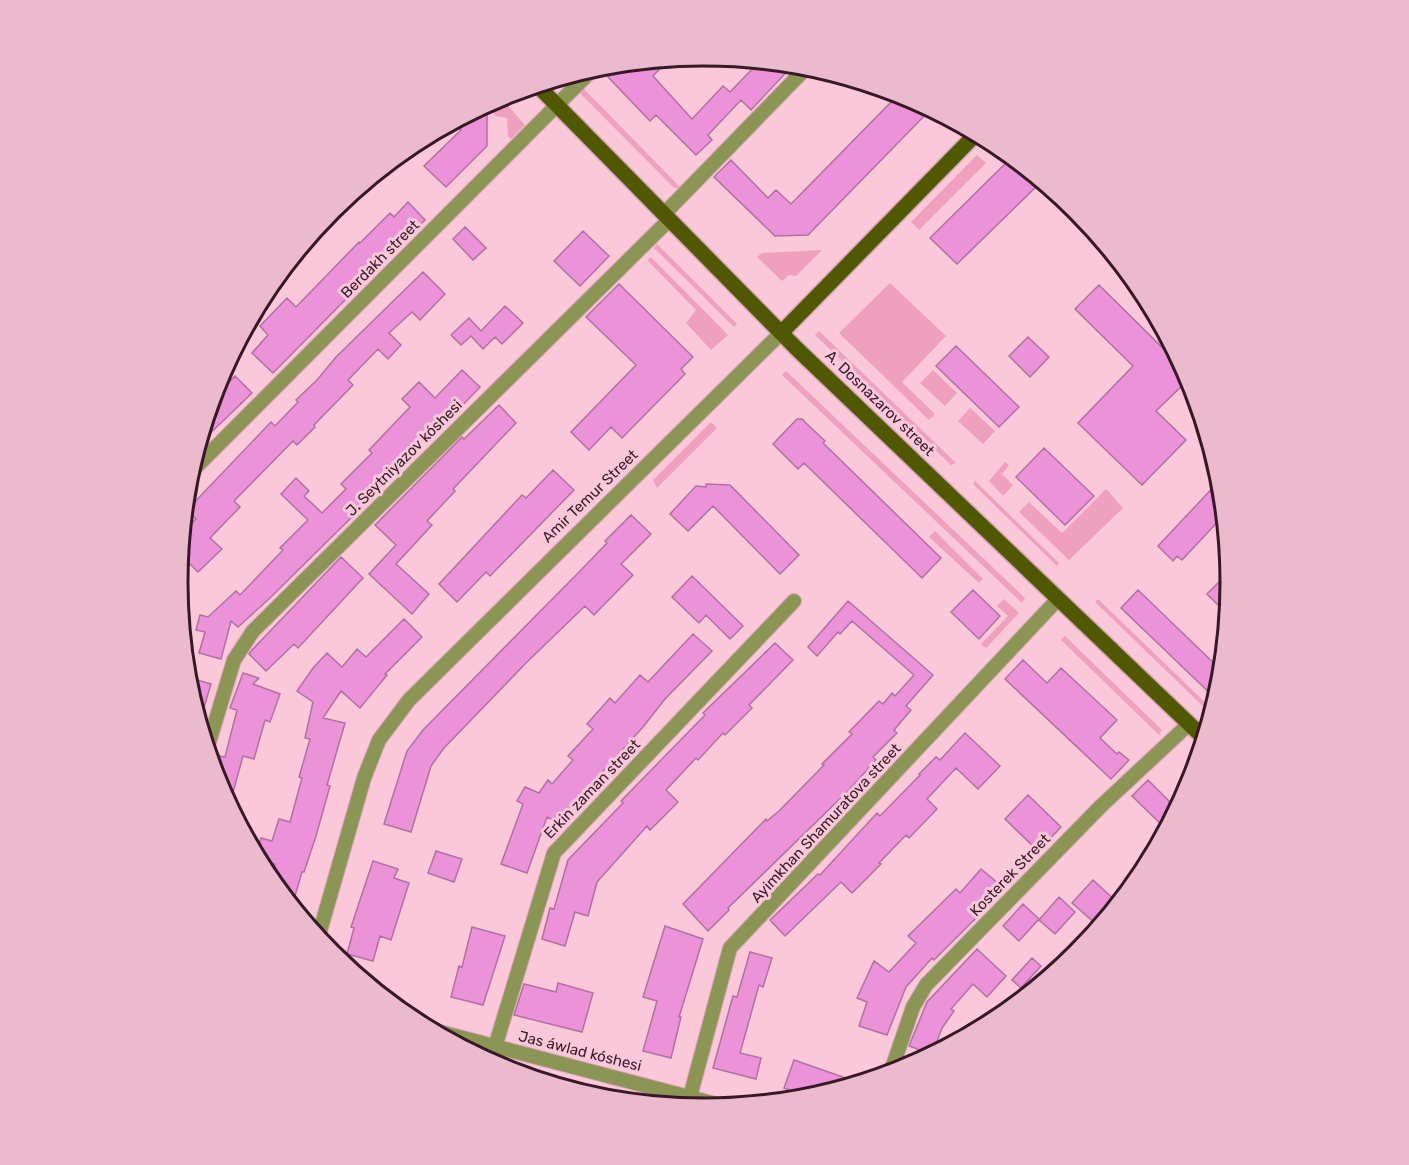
<svg xmlns="http://www.w3.org/2000/svg" width="1409" height="1165" viewBox="0 0 1409 1165" font-family="Rubik,sans-serif">
<style>
.green{fill:#eea0bd}
.building{fill:#ec92d8;stroke:#b071a1;stroke-width:1.5}
.lines{fill:none;stroke-linecap:round;stroke-linejoin:round}
.minor-casing{stroke:#d4a5b6;stroke-width:16}
.major-casing{stroke:#d4a5b6;stroke-width:18}
.minor{stroke:#8c9654;stroke-width:14}
.major{stroke:#515900;stroke-width:15}
.labels{text-anchor:middle;stroke-width:6;stroke-linejoin:round;paint-order:stroke}
.street-label{font-size:15px;fill:#371925;stroke:#fbc8da}
.rim{fill:none;stroke:#371925;stroke-width:3}
</style>
<rect width="100%" height="100%" fill="#fbc8da"/>
<!-- green -->
<path class="green" d="M584,89l97,99h-7l-94,-95z
M500,97l25,28 -14,14 -3,-3 -1,-18 -11,-2 -10,-11z
M977,155l9,8 -67,67 -8,-8z
M657,244l80,80 -3,3 -80,-79z
M822,250l-26,26 -7,-1 -7,6 -25,-24 5,-4z
M651,257l77,78 -17,15 -25,-27 10,-13 -49,-50z
M890,283l56,53 -44,46 33,32 -6,6 -90,-87z
M819,331l137,132 -5,2 -136,-130z
M933,370l24,23 -12,13 -25,-23z
M786,371l239,227 -3,5 -240,-228z
M970,408l25,23 -12,13 -25,-23z
M711,422l6,6 -60,60 -4,-8z
M1005,462l4,3 -7,9 11,11 -10,11 -14,-15z
M974,480l85,83 -2,3 -83,-81z
M1106,489l17,19 -54,52 -50,-48 10,-10 33,31z
M935,531l48,48 -4,4 -50,-46z
M1004,599l15,14 -33,35 -5,-4 27,-28 -11,-10z
M1098,599l116,112 -2,4 -117,-113z
M1065,636l97,94 -3,5 -98,-95z"/>
<!-- building -->
<path class="building" d="M669,59l-16,17 39,43 31,-33 7,6 30,-31 34,3 -43,46 -10,-10 -33,35 4,5 -16,15 -40,-40 -6,6 -42,-44 14,-13z
M899,94l32,15 -123,126 -33,1 -61,-59 17,-17 37,38 8,-8 15,14z
M480,108l7,7v31l-41,41 -22,-21 37,-36 -8,-8z
M1012,157l30,24 -85,83 -27,-26z
M408,202l17,18 -75,73 1,1 -78,79 -21,-20 16,-18 -8,-9 27,-28 9,9 63,-65 1,1 30,-30 4,4z
M465,227l21,21 -13,12 -20,-21z
M583,231l26,25 -29,30 -26,-25z
M423,272l22,22 -25,26 -8,-8 -23,21 12,12 -13,14 -10,-10 -30,31 5,5 -39,40 1,2 -18,18 -4,-4 -59,60 6,6 -30,31 12,11 -24,23 -18,-18 2,-22 14,-13 -9,-9 84,-88 4,4 23,-24 -2,-2 21,-20 19,-23z
M619,284l74,73 -12,12 4,5 -63,64 -11,-11 -22,23 -18,-18 65,-67 -50,-48z
M1099,285l87,86 4,7 -34,33 30,29 -44,45 -64,-62 55,-57 -58,-57z
M505,306l18,17 -21,21 -7,-7 -12,12 -12,-13 -10,9 -10,-10 18,-17 12,13z
M1028,337l21,20 -19,20 -21,-21z
M956,346l63,61 -20,20 -63,-61z
M462,370l18,17 -21,22 -2,-2 -38,36 -58,65 -91,90 -32,29 -7,-6 -10,38 -22,-6 6,-21 -9,-2 4,-15 8,2 28,-26 4,4 43,-45 -3,-2 28,-28 -27,-26 15,-16 13,13 -5,5 18,17 24,-24 -5,-5 31,-31 -3,-3 41,-43 -8,-8 17,-17 16,16z
M235,376l17,17 -54,52 14,-46z
M499,405l17,18 -63,66 2,2 -28,30 5,4 -36,39 33,30 -17,20 -43,-40 27,-29 -21,-20 87,-88 2,2z
M797,419h5l5,5 18,17 -2,2 118,115 -19,20 -118,-115 -6,6 -25,-25z
M1044,448l50,48 -29,29 -49,-48z
M553,470l21,20 -84,86 -4,-4 -29,30 -18,-18 83,-89 4,3z
M1221,479l4,35 -43,46 -5,-4 -4,5 -15,-15z
M706,484l24,1 69,70 -19,19 -67,-68 -25,25 -18,-17 26,-28 10,1z
M631,515l20,19 -30,30 12,11 -39,40 -9,-9 -58,56 -83,86 -13,18 -20,66 -27,-8 23,-73 16,-21 159,-161 25,-26 -2,-2z
M341,557l22,21 -65,70 -4,-4 -28,27 -17,-17 3,-4z
M1230,571l2,12 -4,32 -21,-21z
M692,576l51,50 -13,13 -24,-24 -7,8 -27,-26z
M973,590l27,26 -21,23 -28,-27z
M1138,590l85,82 -6,28 -96,-92z
M848,601l85,74 -27,31 5,4 -17,20 3,3 -24,24 3,3 -28,31 -120,117 1,2 -21,21 -25,-27 83,-85 1,2 13,-11 44,-45 -2,-1 30,-30 -3,-2 30,-31 4,3 9,-11 3,3 19,-21 -62,-54 -12,13 -2,-2 -21,24 -9,-9z
M404,619l18,18 -37,37 2,1 -27,33 -19,-17 -18,27 22,5 -18,62 3,1 -14,50 -12,36h-2l-10,34 -21,-25 4,-17 -17,-5 -2,-3 5,-18 11,3 7,-22 11,3 12,-44 -3,-1 11,-38 -5,-1 8,-36 -16,-11 16,-23 14,-15 15,14 15,-18 9,8z
M693,634l19,17 -47,48 -22,28 -86,95 -10,-5 -20,56 -26,-9 22,-60 -6,-3 8,-14 14,6 9,-13 4,4 21,-24 -5,-4 25,-27 -6,-5 23,-26 5,5 25,-28 8,7z
M775,643l18,17 -44,45 3,3 -27,27 -2,-2 -25,27 -2,-2 -30,32 12,12 -28,28 -3,-4 -50,56 -9,34 -13,-4 -10,34 -23,-7 8,-31 4,1 14,-49 55,-57 -2,-2 84,-86 -2,-2z
M1023,660l24,23 14,-15 56,52 -17,18 17,16 2,-2 10,8 -18,19 -106,-100z
M243,673l16,5 -6,6 27,10 -10,28 -5,-2 -11,39 -11,-3 -11,40 -9,-2 -6,-10 -7,-26 4,-3 11,2 12,-47 -7,-2z
M187,677l24,7 -12,40 -11,-39z
M965,733l35,33 -22,23 -22,-21 -29,31 10,10 -28,29 -3,-3 -27,28 2,1 -29,29 -11,-11 -56,54 -15,-16 48,-46 2,1 57,-62 3,3 40,-41 -1,-1 17,-17 4,3z
M1148,780l23,23 18,-14 -22,41 -35,-34z
M1028,795l33,32 -23,24 -33,-32z
M436,851l26,8 -8,23 -26,-9z
M373,861l25,8 -4,9 15,5 -18,57 -11,-4 -7,25 -26,-7 7,-26 -3,-1z
M981,869l17,14 -22,25 5,5 -47,47 -2,-2 -26,29 -19,48 -28,-9 8,-24 -10,-4 17,-37 15,11 27,-29 -8,-7 48,-47 4,4z
M1093,880l25,23 -20,23 -26,-23z
M1059,897l16,15 -20,22 -16,-14z
M1023,904l16,15 -20,22 -16,-15z
M665,926l38,13 -24,78h2l-10,41 -28,-7 14,-50 -14,-4z
M472,927l33,9 -22,69 -32,-8 8,-31 3,1z
M977,949l29,27 -19,21 -14,-13 -22,25 3,2 -12,17 -10,26 -23,-8 18,-44z
M750,952l22,6 -9,29 -4,-2 -19,68 21,5 -5,21 -43,-11 20,-72 4,1z
M1032,958l9,8 -20,22 -9,-8z
M558,983l35,10 -11,39 -68,-17 10,-31 32,8z
M794,1060l66,23 -48,15 -28,-10z"/>
<g class="lines">
<!-- minor casing -->
<g class="minor-casing">
<path id="minor" d="M664,214l144,-148
M190,473l404,-405
M207,749l27,-89 19,-29 416,-411
M318,938l46,-160 15,-38 30,-40 372,-367
M425,1028l302,79
M495,1047l59,-194 240,-252
M890,1074l23,-67 13,-22 175,-179 88,-82
M687,1108l43,-160 328,-349"/>
</g>
<!-- major casing -->
<g class="major-casing">
<path id="major" d="M537,85l259,263 409,391
M781,333l196,-200"/>
</g>
<!-- minor -->
<use href="#minor" class="minor"/>
<!-- major -->
<use href="#major" class="major"/>
</g>
<g class="labels">
<!-- street labels -->
<g class="street-label">
<text transform="translate(380 259) rotate(-45)" y="5">Berdakh street</text>
<text transform="translate(880 403) rotate(44)" y="5">A. Dosnazarov street</text>
<text transform="translate(404 458) rotate(-45)" y="5">J. Seytniyazov kóshesi</text>
<text transform="translate(590 496) rotate(-44)" y="5">Amir Temur Street</text>
<text transform="translate(592 789) rotate(-46)" y="5">Erkin zaman street</text>
<text transform="translate(826 823) rotate(-47)" y="5">Ayimkhan Shamuratova street</text>
<text transform="translate(1010 875) rotate(-46)" y="5">Kosterek Street</text>
<text transform="translate(580 1051) rotate(14)" y="5">Jas áwlad kóshesi</text>
</g>
</g>
<!-- crop -->
<path d="M0 0H1409V1165H0ZM188 582a516 516 0 1 1 1032 0a516 516 0 1 1-1032 0Z" fill="#ebbacc" fill-rule="evenodd"/>
<path class="rim" d="M188 582a516 516 0 1 1 1032 0a516 516 0 1 1-1032 0Z"/>
</svg>
